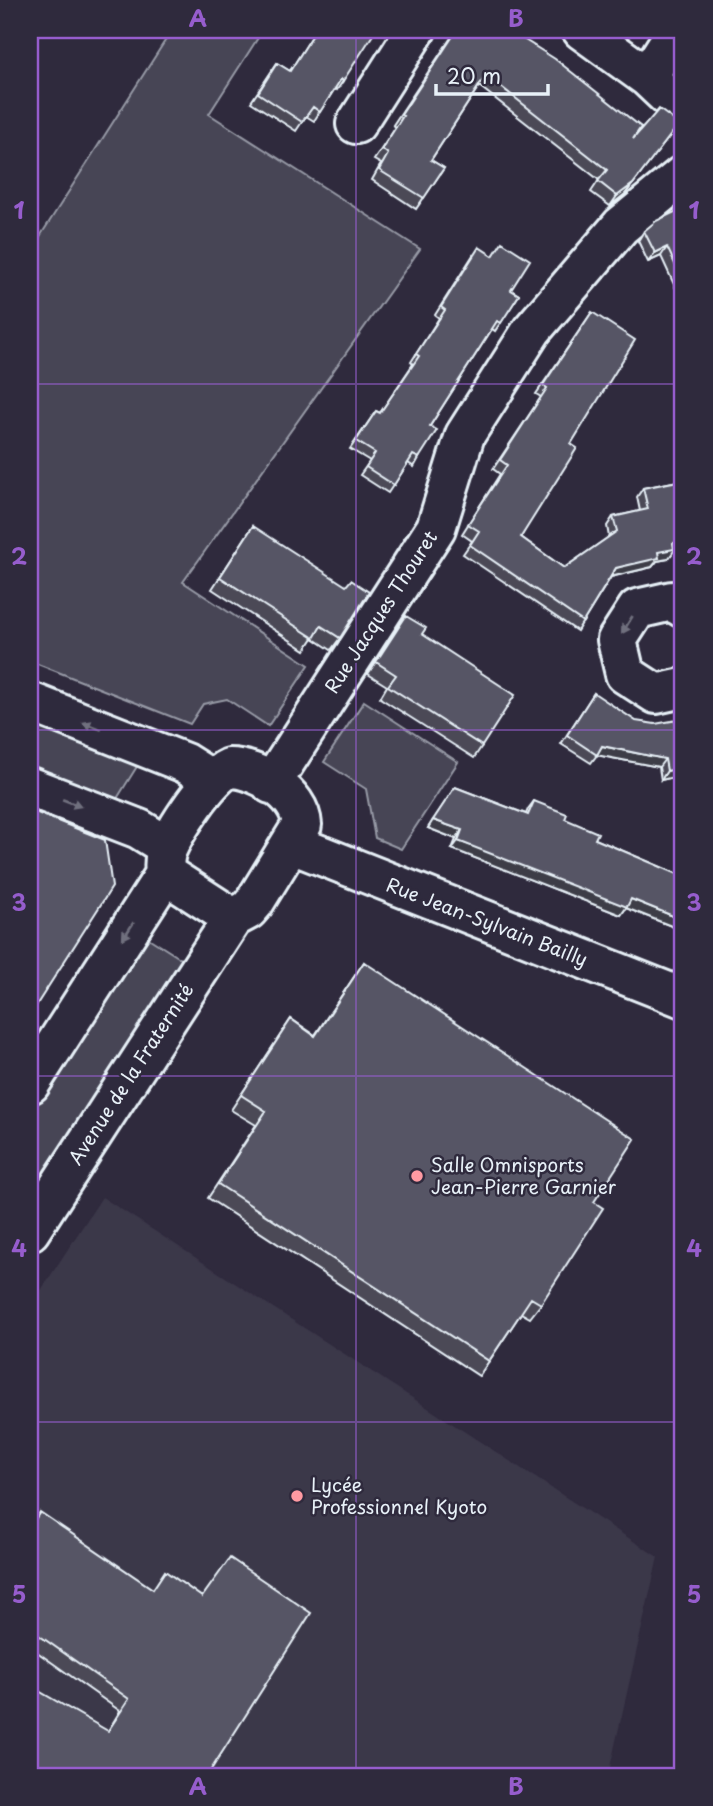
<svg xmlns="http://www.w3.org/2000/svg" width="713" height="1806" viewBox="0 0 713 1806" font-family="'Playpen Sans',sans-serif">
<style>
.built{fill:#3b3749}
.green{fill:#464455;stroke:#979aa6;stroke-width:2}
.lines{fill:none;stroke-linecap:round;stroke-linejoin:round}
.minor-casing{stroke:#e8f1f8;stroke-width:44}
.minor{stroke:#2f2a3d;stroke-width:38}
.wall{fill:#4b4957;stroke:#e8f1f8;stroke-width:2}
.shaded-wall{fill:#3d3c47;stroke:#e8f1f8;stroke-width:2}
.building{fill:#575565;stroke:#e8f1f8;stroke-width:2}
.oneway{fill:#70707e}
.grid{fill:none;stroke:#965dcd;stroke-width:2;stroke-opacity:0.55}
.poi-dot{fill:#ff9aa2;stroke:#2f2a3d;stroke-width:2.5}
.labels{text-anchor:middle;stroke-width:5;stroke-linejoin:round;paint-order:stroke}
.street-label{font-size:19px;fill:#e8f1f8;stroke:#2f2a3d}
.poi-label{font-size:19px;fill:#e8f1f8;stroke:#2f2a3d;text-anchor:start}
.neatline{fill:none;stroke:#965dcd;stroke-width:2.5}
.grid-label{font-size:23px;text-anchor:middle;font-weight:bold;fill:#965dcd}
</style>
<rect width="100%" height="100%" fill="#2f2a3d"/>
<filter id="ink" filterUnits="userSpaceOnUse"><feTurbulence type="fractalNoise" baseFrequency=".0143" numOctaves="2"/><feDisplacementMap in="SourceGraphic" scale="14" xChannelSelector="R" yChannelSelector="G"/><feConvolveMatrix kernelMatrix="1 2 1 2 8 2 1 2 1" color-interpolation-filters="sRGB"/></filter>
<g filter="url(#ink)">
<!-- built -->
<path class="built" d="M102,1197l556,360 -50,219h-578v-469z"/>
<!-- green -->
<path class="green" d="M172,30h91l-54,84 211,135 -237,333 126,83 -41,61 -41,-27 -24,5 -13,20 -160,-63v-409z
M364,701l94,61 -57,87 -26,-11 -9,-49 -42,-27z
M30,716l111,44 -28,45 -83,-32z
M142,934l44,28 -156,243v-97z"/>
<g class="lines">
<!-- minor casing -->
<g class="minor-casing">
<path id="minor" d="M582,30l65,47 36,34
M647,77l30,-47
M356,124l60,-94
M683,608l-11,-7 -35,8 -20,31 8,34 31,20 27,-6
M30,702l155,61 27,17
M229,768c29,0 71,26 73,57l-48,78 -6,7 -15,8 -68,-44c-1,-8 -1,-14 1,-22 8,-21 44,-76 63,-84z
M271,784l165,-256 29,-93 67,-105 89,-104 62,-51
M30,787l109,42 29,18
M292,844l391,154
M30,1084l135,-210
M30,1231l203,-313"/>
</g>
<!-- minor -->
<use href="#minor" class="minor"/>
</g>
<!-- wall -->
<path class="wall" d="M316,30l27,51 -6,9 -2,-2 -21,33 -8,-5 -10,15 -45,-29 26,-39 13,8z
M456,30l177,109 46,-15 -54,70 -15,12 -19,-14 8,-12 -120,-94 -48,74 13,8 -28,41 -44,-29 9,-16 -7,-4 22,-33 -3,-2z
M683,208v96l-22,-48 -13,6 -10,-21 6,-10z
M473,255l38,35 8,5 -24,36 -3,-2 -62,97 -11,32 -5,9 -6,-4 -20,30 -28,-18 10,-14 -20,-12 26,-38 4,2 33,-49 -2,-2 28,-44 -4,-3z
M592,312l-21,132 -50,93 43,31 45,-31 -2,-11 6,-9 27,-6 -3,-14 6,-9 40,-8v69l-9,2 -6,8 -11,2 -5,6 -41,10 -34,54 -114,-77 9,-13 -10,-7 38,-60 -7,-5 48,-72 -5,-3z
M253,526l87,112 -9,12 -18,-12 -8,12 -93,-61z
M406,616l16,18 60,112 -8,12 -94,-60 7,-12 -19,-12z
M594,693l89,82 -22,5 -2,-13 -62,-12 -6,8 -30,-19z
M455,787l71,27 2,-5 6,-8 31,18 30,20 85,36 3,-5v70l-7,-3 3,-8 -53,-21 -5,7 -169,-66 4,-10 -28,-11z
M364,962l230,240 -53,102 -11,14 -9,-5 -42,63 -271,-178 48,-73 -25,-15 60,-91 24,16z
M30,1527l177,249 -99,-45 12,-20 -90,-64z"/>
<!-- shaded-wall -->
<path class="shaded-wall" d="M679,124l-54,70 -15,12 7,-10z
M667,247l-6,9 -13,6 7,-9z
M683,541v8l-9,2 -6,8 -11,2 -5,6 -42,10 6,-9 42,-16 15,-9z
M602,746l63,13 -6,8 -63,-12z
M683,767v8l-22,5 6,-9z
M433,820l29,10 -6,9 -28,-11z
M458,841l173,58 52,21v3l-4,6 -53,-21 -5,7 -169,-66z
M682,929l1,1v10l-7,-3z"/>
<!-- building -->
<path class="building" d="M30,30h11l-11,17z
M316,30h60l-33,51 -2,-2 -21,33 -7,-5 -11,15 -44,-29 19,-30 13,8z
M457,30h52l46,29 86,68 -8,12 26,-30 20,15 -46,60 -16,12 -19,-15 9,-11 -121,-95 -55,85 13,8 -20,30 -45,-28 9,-16 -6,-5 21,-33 -2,-1z
M683,208v73l-16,-34 -12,6 -11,-22 12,-10z
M502,242l28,18 -19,30 8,5 -18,28 -4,-2 -67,105 7,4 -18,28 -6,-3 -19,30 -28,-18 9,-14 -19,-12 20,-30 4,2 39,-57 -3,-2 29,-44 -4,-3 38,-60 14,9z
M592,312l43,28 -64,104 6,4 -56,89 43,31 53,-37 -4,-14 35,-8 -5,-21 40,-8v61l-10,2 1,6 -16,3 1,6 -43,10 -33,54 -113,-77 9,-14 -11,-7 39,-59 -7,-5 47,-72 -4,-3z
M253,526l93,60 5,-6 18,12 -29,46 -19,-12 -7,12 -94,-61z
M406,616l20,12 -4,6 93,61 -33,51 -94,-60 8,-11 -20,-13z
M594,693l42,28 19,3 28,-5v48l-16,4 -2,-12 -63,-13 -5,9 -30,-20z
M455,787l73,28 6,-14 33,13 -2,5 33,14 -3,6 87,37 1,-3v47l-52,-21 -4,8 -169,-66 4,-11 -29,-10z
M30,810l75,30 7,47 -82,128z
M364,962l271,177 -41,63 9,6 -62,96 -10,-6 -42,63 -271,-177 48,-73 -25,-16 50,-76 24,17z
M40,1512l113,77 12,-18 37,26 28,-39 81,55 -104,163h-177v-90l78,45 21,-32 -99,-70v-102z"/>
<!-- one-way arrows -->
<defs><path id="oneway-solid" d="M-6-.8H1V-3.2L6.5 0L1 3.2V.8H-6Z" transform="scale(1.75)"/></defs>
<g class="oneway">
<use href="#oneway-solid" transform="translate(627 625) rotate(122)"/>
<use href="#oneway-solid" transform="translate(92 726) rotate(-159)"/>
<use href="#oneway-solid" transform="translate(72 803) rotate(21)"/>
<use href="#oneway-solid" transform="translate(128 931) rotate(123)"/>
</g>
</g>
<!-- grid -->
<path class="grid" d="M356,30v1746M30,384h653M30,730h653M30,1076h653M30,1422h653"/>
<!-- markers -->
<g class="poi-dot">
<circle cx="417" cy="1176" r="7"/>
<circle cx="297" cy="1496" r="7"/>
</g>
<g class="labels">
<!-- street labels -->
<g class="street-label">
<text transform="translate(381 612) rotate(-57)" y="7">Rue Jacques Thouret</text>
<text transform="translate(487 922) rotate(21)" y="7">Rue Jean-Sylvain Bailly</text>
<text transform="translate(131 1074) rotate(-57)" y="7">Avenue de la Fraternité</text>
</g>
<!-- poi labels -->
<g class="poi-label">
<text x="431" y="1172">Salle Omnisports<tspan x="431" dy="22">Jean-Pierre Garnier</tspan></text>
<text x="311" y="1492">Lycée<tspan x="311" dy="22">Professionnel Kyoto</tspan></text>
</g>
</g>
<!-- margin -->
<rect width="713" height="1806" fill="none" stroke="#2f2a3d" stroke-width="77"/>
<!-- scale -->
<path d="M436 84v10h112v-10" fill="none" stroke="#e8f1f8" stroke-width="3.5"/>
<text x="447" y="84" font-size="21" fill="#e8f1f8" stroke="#2f2a3d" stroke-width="5" paint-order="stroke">20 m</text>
<rect x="38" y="38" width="636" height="1730" class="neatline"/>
<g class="grid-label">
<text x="198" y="27">A</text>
<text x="516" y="27">B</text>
<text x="19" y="219">1</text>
<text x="694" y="219">1</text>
<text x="19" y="565">2</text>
<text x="694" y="565">2</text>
<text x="19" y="911">3</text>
<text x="694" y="911">3</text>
<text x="19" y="1257">4</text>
<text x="694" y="1257">4</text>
<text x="19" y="1603">5</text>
<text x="694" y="1603">5</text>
<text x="198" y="1795">A</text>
<text x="516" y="1795">B</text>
</g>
</svg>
